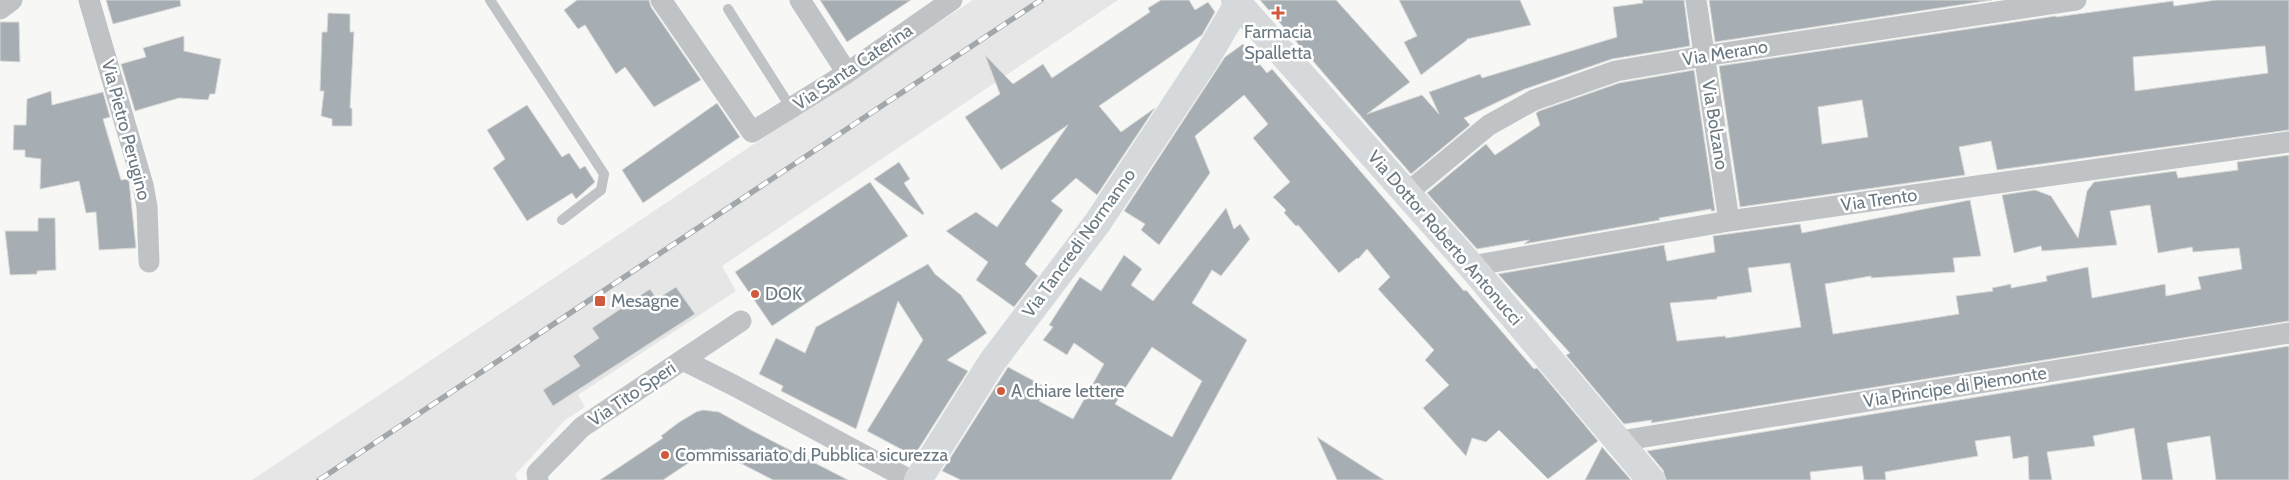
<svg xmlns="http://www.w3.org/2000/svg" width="2289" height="480" viewBox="0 0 2289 480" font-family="Cabin,sans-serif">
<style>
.built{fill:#e5e6e5}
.building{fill:#a7aeb3;stroke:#d9d9d7;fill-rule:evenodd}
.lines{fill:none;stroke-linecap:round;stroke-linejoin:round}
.service{stroke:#bfc3c6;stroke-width:10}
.minor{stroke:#bfc3c6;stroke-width:21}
.secondary{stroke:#d5d9dc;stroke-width:28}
.rail-casing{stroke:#a1a7ab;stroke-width:5.5}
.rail{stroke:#fff;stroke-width:4;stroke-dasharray:11;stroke-linecap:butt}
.poi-dot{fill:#ce5b3e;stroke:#fff;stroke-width:2}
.labels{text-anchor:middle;stroke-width:5;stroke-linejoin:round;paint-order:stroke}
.poi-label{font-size:18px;fill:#6a7882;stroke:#fff;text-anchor:start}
.street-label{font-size:18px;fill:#6a7882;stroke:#fff}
</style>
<rect width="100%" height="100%" fill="#f7f7f5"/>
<!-- built -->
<path class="built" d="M973,0h145l-396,266 14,25 -158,104 7,12 -20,13 -50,55 3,5h-266l505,-338z"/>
<!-- building -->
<path class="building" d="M106,0h74l1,6 -68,18z
M577,0h72l2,7 50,73 -47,27 -29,-40 -9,7 -31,-49 -7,4 -14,-19z
M820,0h91l-64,42z
M1161,0h28l6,10 13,-8 7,10 -13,23 -103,71 22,26 34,-24 -58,87 -21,-17 -25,23 12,9 -38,54 13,12 -24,31 -38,-27 12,-18 -42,-31 30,-19 21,15 71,-102 -67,45 -36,-53 35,-23 -15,-39 28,29 30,-20 9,14 98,-66 -2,-4z
M1260,0h76l74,82 -43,32 55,-19 17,19 -10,-22 51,-18 2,4 135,-41 -4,-30 30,-4 -1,-3h42l6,46 -78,13 -87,30 -61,29 6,7 -59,49z
M1399,0h121l11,25 -64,14v1l-46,35 -17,-33 13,-6z
M1709,0h283l-277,42z
M2216,0h73v130l-292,40 -6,-29 -32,6 6,28 -225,32 -21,-141 337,-50v1l117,-16 1,5zM2265,46l3,27 -133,18 -2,-34zM1862,100l6,37 -46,7 -4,-37z
M328,13l22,1v18h4l-4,76h2v18h-20v-7l-11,-3 3,-25h-4l2,-59h5z
M0,22h19l1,40 -20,-1z
M184,36v15l37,8 -6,35h-5l-2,6 -29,-2 -44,13 -14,-47 25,-7 -3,-9z
M1243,44l24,29 5,-4 192,222 2,-1 68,79 3,-1 61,73 -50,38 -49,-49 -13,12 -14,-4 -6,18 -43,-48 26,-23 -24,-25 9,-10 -56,-61 12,-12 -23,-28 -9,10 -1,-1 -18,15 -41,-48 -2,1 -12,-13 2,-3 -13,-13 17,-15 -37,-44 15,-14 -24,-29 -49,41 15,37 -51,72 -18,-15 4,-6 -21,-13 101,-154z
M1694,70l21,141h-4v-2l-52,9 1,2 -136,24 5,-4 -52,9 -50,-56 59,-49 9,11 45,-30 -4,-12 3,-2 80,-28z
M51,91l1,14 51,-13 7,25 -7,2 18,61 7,-1 1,2 7,67 -37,2 -3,-38 -10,1 -7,-32 -39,8 1,-30 -16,-2v-7h-12l1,-25h12l1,-26z
M717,103l23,34 -97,66 -21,-33z
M527,105l35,52 7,-4 11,16 5,-3 10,16 -19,17 -4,-6 -45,28 -34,-53 12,-9 -18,-29z
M2289,155v166l-638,102 1,-3 -28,4 -58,-69 4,-2 -72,-79 166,-29 3,16 48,-9 -2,-16 87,-12 2,9 168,-33 11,56 -28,2 2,14 -84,6v-2l-46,8 8,50 126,-20 -3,-18 37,-5 -1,-3 19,-4v4l36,-7 -1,-5 42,-9 4,31 73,-14 1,12 35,-7 -3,-12 44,-8 -3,-21 -46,4 -1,-5 -34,6 -8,-48 -40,6 7,34 -75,6 -1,-5 -27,7 -12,-58 33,-5 16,6 27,42 9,-47 7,-9 82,-11 2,7 60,-8 -1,-8zM1790,263l11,64 -75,11 -1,-2 -48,5 -7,-38 47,-4v-2l35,-5 -4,-24z
M899,162l11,17 -6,4 20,30 -1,2 -49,-36z
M870,182l38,54 -136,90 -37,-54z
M1226,208l8,21 6,-5 10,15 -29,37 -9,-6 -20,33 55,37 -76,140h-210l-19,-9 66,-104 39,21 -8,13 34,18 31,-55 -30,-21 -7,12 -24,-15 10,-13 -4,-2 31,-48 21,14 23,-36 18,14 -11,16 22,16zM1152,347l50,34 -30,56 -57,-33z
M38,218h17l1,52 -19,1v3l-27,1 -5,-44h33z
M928,264l7,10 26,21 26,38 -40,27 21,11 -54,85 -47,-25 56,-91 -25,-39 -42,128 -75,-38 2,-5 -24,-12 17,-36 29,15 11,-26z
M676,287l19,27 -142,92 -10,-16 37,-24 -7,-10 26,-18 -7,-10 58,-39 7,10z
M2289,346v134h-73l-6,-44 -43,7 6,37h-31l-8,-52 -41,8 2,10 -48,6 5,28h-23l-1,-24 -15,3 -3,-23 -35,5 3,15 -93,16 1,8h-22l-2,-14 -52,6 1,8h-145l-3,-10 -16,-19z
M703,410l16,2 32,18 97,50h-75l-62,-32 -48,32h-63l63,-42 -2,-2 17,-13 18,-11z
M1317,437l67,43h-47z
M1602,447l29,33h-46z"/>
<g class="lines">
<!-- service -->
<path class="service" d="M490,0l114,174 -3,16 -39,30
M728,9l63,99"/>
<!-- minor -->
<path class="minor" d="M89,0l54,185 4,22 2,55
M661,0l91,132 95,-59 105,-73
M800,0l47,73
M1696,0l33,221
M0,9l12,-9
M1407,193l82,-68 45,-25 82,-29 88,-15 372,-56
M1471,266l258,-45 560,-79
M683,360l52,26 175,94
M1620,441l669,-108
M538,480l-1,-7 45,-46 159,-106"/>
<!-- secondary -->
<path class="secondary" d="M1235,0l236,266 180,214
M918,480l74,-118 106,-140 109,-165 31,-53"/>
<!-- rail casing -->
<g class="rail-casing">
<path id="rail" d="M319,480l722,-480"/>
</g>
<!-- rail -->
<use href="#rail" class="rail"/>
</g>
<!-- markers -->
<g class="poi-dot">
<path d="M1275.5 5.5h5v5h5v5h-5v5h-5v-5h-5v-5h5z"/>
<circle cx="755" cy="294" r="5"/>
<rect x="594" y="295" width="12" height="12" rx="2.5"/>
<circle cx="1001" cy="391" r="5"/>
<circle cx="665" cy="455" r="5"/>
</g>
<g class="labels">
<!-- poi labels -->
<g class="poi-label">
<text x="1278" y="38" text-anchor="middle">Farmacia<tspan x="1278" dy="21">Spalletta</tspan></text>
<text x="765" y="300">DOK</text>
<text x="611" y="307">Mesagne</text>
<text x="1011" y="397">A chiare lettere</text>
<text x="675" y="461">Commissariato di Pubblica sicurezza</text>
</g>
<!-- street labels -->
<g class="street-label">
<text transform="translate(1725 53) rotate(-9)" y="6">Via Merano</text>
<text transform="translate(853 67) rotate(-34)" y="6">Via Santa Caterina</text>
<text transform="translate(1715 125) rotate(81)" y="6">Via Bolzano</text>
<text transform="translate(126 130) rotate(75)" y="6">Via Pietro Perugino</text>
<text transform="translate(1879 200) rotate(-8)" y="6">Via Trento</text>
<text transform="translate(1445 238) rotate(49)" y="6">Via Dottor Roberto Antonucci</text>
<text transform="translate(1079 243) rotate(-54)" y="6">Via Tancredi Normanno</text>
<text transform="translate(1955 387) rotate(-9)" y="6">Via Principe di Piemonte</text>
<text transform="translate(632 394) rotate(-34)" y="6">Via Tito Speri</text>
</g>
</g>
</svg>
